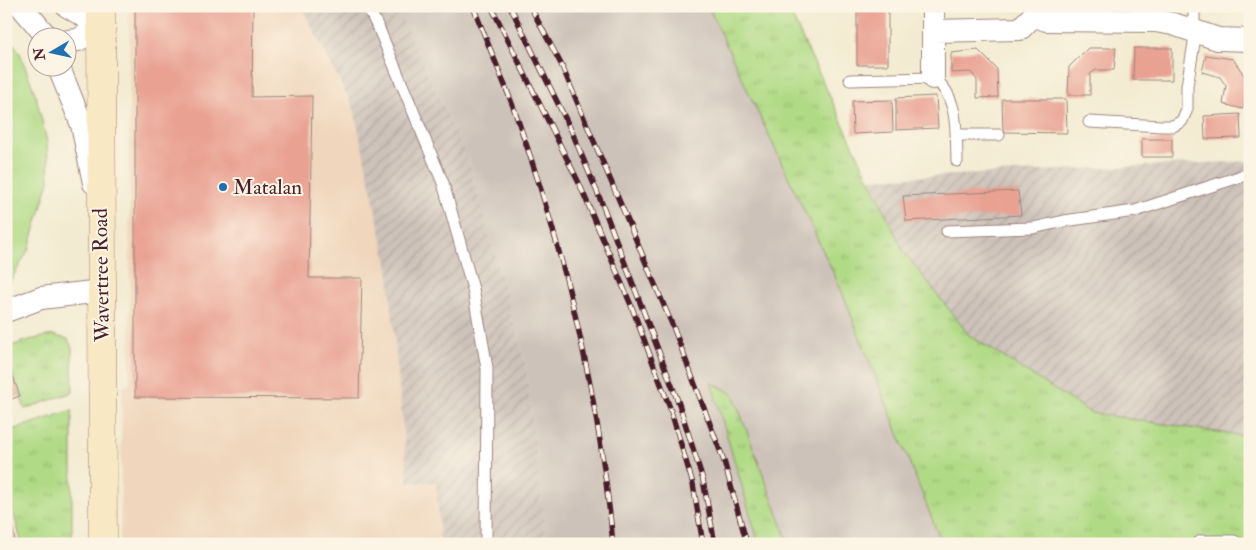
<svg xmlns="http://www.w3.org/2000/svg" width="1256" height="550" viewBox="0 0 1256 550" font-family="'IM FELL Double Pica',serif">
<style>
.built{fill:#efd6bc}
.industrial{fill:url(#industrial-furrows)}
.railway{fill:#cdc2b9}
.grass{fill:url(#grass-tufts);stroke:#7d7c58}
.park{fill:#b0da85;stroke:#7d7c58}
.building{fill:#e9a192}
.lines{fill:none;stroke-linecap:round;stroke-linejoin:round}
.service-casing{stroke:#9e857e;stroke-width:13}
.minor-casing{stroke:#9e857e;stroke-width:24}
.secondary-casing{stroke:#9e857e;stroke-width:29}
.service{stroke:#fff;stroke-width:11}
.minor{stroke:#fff;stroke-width:22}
.secondary{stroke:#f8e8c3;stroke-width:28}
.rail-casing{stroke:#4a1f2b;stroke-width:5.5}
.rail{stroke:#fcf5e5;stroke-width:4;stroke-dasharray:11;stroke-linecap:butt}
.poi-dot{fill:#1f6fb2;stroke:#fcf5e5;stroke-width:2}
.labels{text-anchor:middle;stroke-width:4;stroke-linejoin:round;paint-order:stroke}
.poi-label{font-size:21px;fill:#4a1f2b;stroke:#fcf5e5;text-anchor:start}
.street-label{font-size:21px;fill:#4a1f2b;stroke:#fcf5e5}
</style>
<defs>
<pattern id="industrial-furrows" width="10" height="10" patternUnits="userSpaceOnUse" patternTransform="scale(1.25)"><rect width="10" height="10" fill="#cdc2b9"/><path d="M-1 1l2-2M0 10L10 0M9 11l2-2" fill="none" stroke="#b2a69f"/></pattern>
<pattern id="grass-tufts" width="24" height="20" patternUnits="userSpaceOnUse" patternTransform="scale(1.25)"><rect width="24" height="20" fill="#b0da85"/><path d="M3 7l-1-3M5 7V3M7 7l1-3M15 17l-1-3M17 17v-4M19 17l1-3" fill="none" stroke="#99bb73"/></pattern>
</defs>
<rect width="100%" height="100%" fill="#fcf5e5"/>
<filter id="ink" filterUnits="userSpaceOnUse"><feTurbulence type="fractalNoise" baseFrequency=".02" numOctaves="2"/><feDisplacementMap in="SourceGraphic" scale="10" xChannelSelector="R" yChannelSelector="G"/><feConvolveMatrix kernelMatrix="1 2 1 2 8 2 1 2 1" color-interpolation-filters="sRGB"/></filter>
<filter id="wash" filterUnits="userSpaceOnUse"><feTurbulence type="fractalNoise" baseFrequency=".0096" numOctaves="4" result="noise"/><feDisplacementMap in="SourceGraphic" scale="20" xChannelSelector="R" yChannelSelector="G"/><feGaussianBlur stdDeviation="1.12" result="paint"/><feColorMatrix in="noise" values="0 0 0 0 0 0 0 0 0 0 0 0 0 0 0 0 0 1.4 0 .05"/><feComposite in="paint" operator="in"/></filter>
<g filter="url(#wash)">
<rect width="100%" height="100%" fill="#f3ebd1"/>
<!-- built -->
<path class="built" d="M129,6h172l53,103 34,159 20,215 28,-2 4,63h-320l2,-158 8,-1z"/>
<!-- industrial -->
<path class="industrial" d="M301,6h95l72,152 58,207 21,179h-107l-4,-62 -28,1 -20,-215 -34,-159z
M1248,161l2,276 -159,-24 -122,-78 -65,-83 -34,-73z"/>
<!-- railway -->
<path class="railway" d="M396,6h312l132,281 102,257h-153l-56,-150 -22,-11 48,161h-212l-21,-179 -58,-207z"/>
<!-- grass -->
<path class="grass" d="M708,6h79l117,246 65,83 122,78 159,24v107h-308l-102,-257z
M52,335l16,4 4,9 1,44 -48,17 -19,-52v-9l19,-7z
M711,382l22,12 56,150h-30z
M72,410v134h-50l-16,-57v-55z"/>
<!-- park -->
<path class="park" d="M6,32l14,21 16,43 11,46 2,39 -20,68 -23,40z"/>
<g id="blocks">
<!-- building -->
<path class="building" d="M135,6h118l-1,91 60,-1 -3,182h53l-3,120 -224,-1z
M857,8h31v57h-31z
M1088,48h28l-2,22h-18l-6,4v21h-22l1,-28z
M1134,48h38v32h-39z
M978,50l19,19 1,28 -21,1v-18l-6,-8 -20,1v-20z
M1206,55l27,4 15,22 -5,28 -20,-5 3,-18 -6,-9 -18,-5z
M936,96l2,32 -42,2v-32z
M1002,99h64l1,34 -64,-1z
M892,100l1,32 -40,2 -1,-33z
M1240,114l1,24 -36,1 -1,-23z
M1142,139h30v18h-30z
M1018,191l3,24 -115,6 -3,-25z
M6,358l14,38 -14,5z
M7,507l5,20 4,17h-10z"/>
</g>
</g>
<g filter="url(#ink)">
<use href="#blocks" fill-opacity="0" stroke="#9e857e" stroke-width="1"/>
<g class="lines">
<!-- service casing -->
<g class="service-casing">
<path id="service" d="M367,6l12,23 64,154 30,106 14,79 -1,176
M850,80l83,-2c26,17 23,55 24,83
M1089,122l73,4h11l9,-5 5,-12v-23l7,-43v-37
M956,135h43
M947,231l86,-3 31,-7 71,-10 107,-35h8
M1197,544l4,-3h33l5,3"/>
</g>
<!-- minor casing -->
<g class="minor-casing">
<path id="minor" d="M21,6l27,32
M67,6l34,20 -23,14 -10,1
M933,6v72
M1034,15l12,5 109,1 18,3 45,15 32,1
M933,31l87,-2 14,-14 1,-9
M59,68l23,57 12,58
M6,311l35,-13 60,-7"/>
</g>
<!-- secondary casing -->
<g class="secondary-casing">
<path id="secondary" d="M101,6l2,538"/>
</g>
<!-- service -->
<use href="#service" class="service"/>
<!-- minor -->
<use href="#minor" class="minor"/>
<!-- secondary -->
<use href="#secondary" class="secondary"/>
<!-- rail casing -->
<g class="rail-casing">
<path id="rail" d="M473,6c13,34 28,68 41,103 50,140 85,286 99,435
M491,6l88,177 52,122 39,103 23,76 10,60
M510,6l62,126 31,74 76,198 24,76 12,64
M530,6l31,58 113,265 50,132 23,83"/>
</g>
<!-- rail -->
<use href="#rail" class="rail"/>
</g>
</g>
<!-- markers -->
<circle class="poi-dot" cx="223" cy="187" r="5"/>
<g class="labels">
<!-- poi labels -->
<g class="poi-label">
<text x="233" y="194">Matalan</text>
</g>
<!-- street labels -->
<g class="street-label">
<text transform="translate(101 275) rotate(-91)" y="7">Wavertree Road</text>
</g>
</g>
<!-- margin -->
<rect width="1256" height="550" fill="none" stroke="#fcf5e5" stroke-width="25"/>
<!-- north arrow -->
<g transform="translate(52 52) rotate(261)"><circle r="24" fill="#fcf5e5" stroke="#b59f9b"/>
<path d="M0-4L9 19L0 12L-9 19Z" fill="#1f6fb2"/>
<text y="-8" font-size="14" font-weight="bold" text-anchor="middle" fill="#4a1f2b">N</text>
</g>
</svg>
